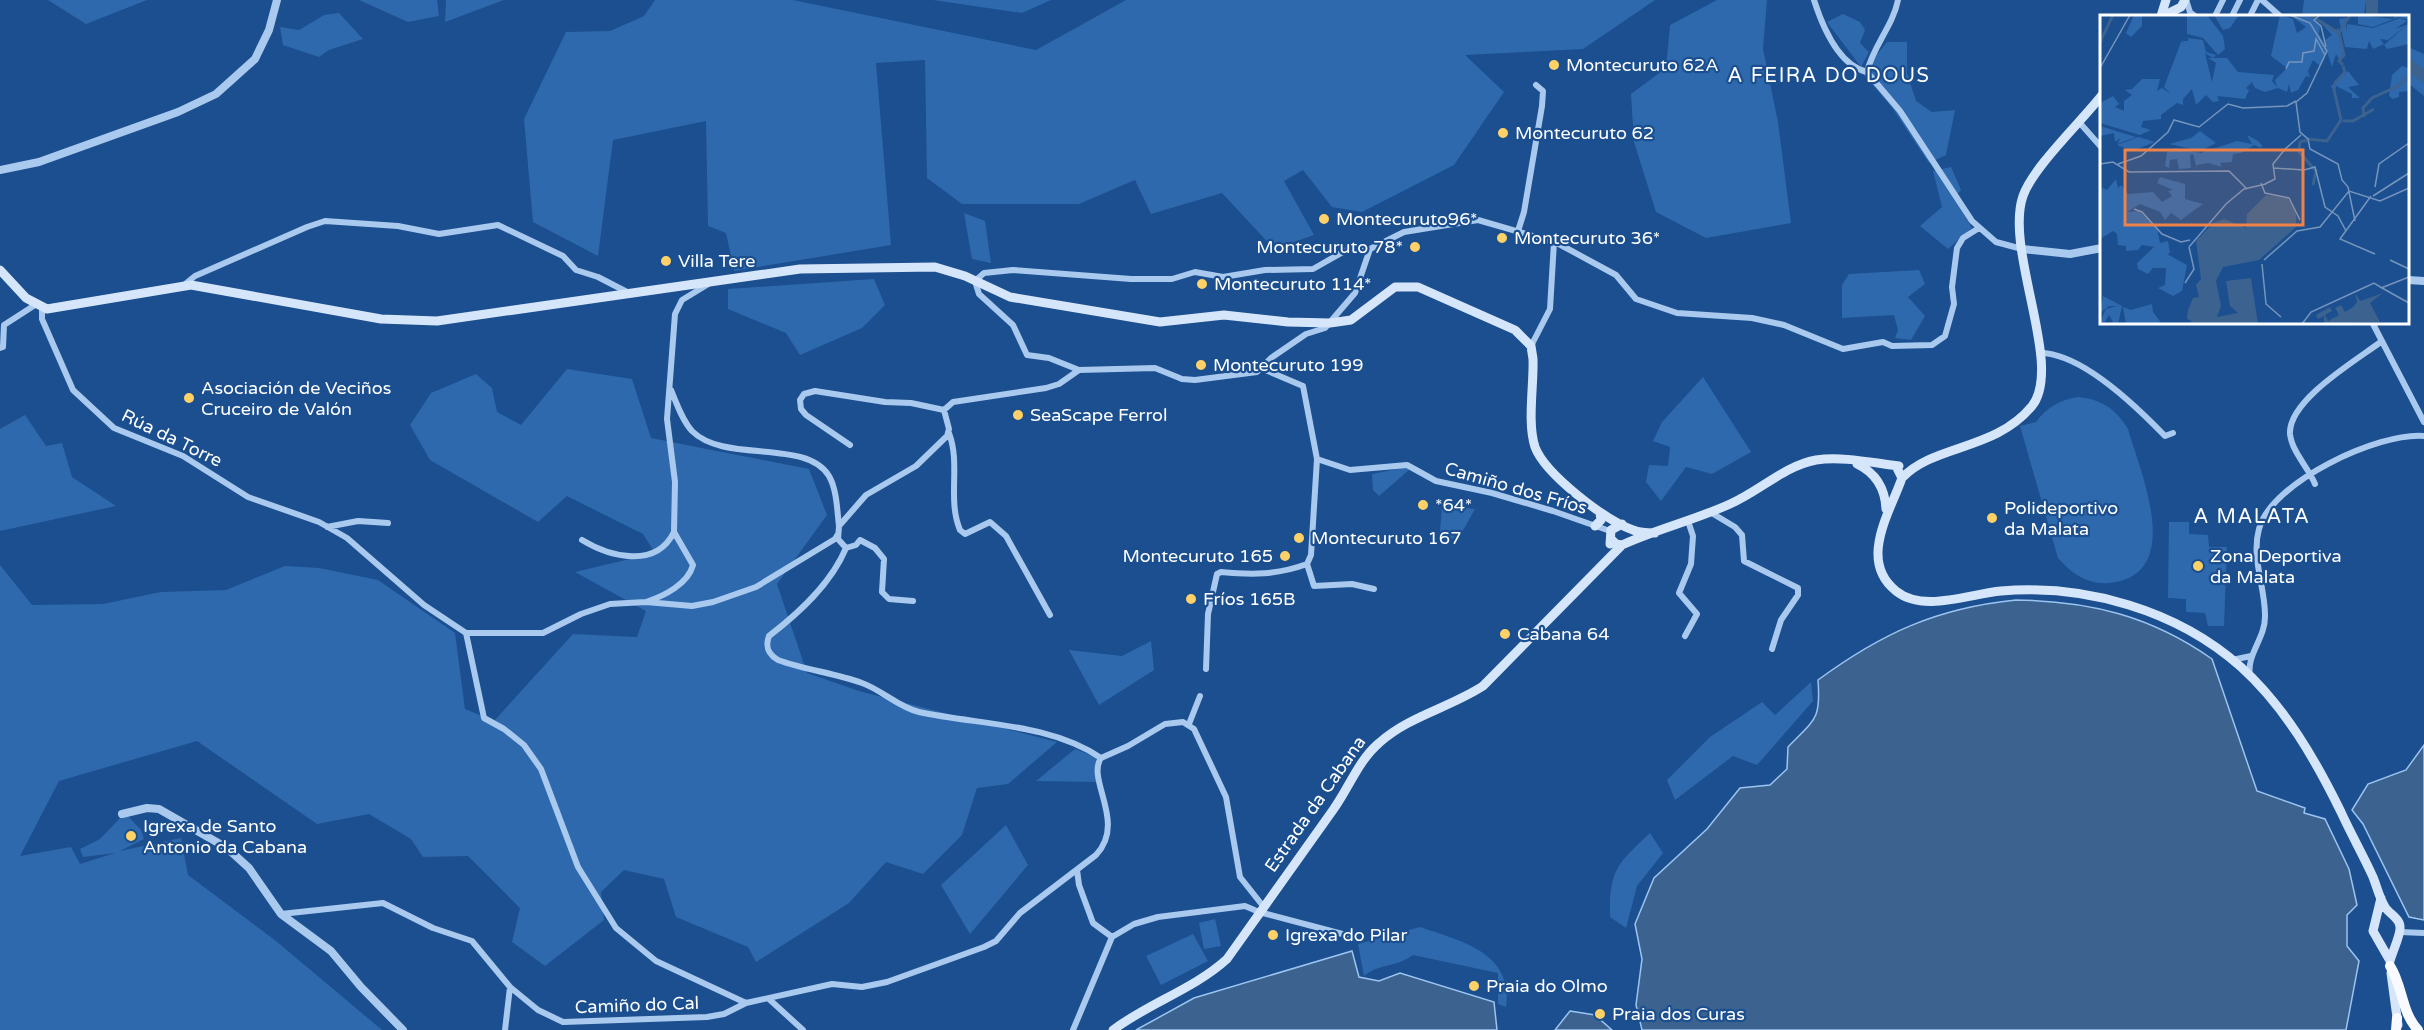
<svg xmlns="http://www.w3.org/2000/svg" width="2424" height="1030" viewBox="0 0 2424 1030" font-family="'Varela Round',sans-serif">
<style>
.green{fill:#2e69ad}
.water{fill:#3c6290;stroke:#9cc4f0;stroke-width:1.5}
.lines{fill:none;stroke-linecap:round;stroke-linejoin:round}
.river{stroke:#3c6290;stroke-width:12}
.minor{stroke:#a9c9ee;stroke-width:6}
.tertiary{stroke:#a9c9ee;stroke-width:8}
.secondary{stroke:#d6e6fa;stroke-width:9}
.trunk{stroke:#f8faff;stroke-width:10}
.poi-dot{fill:#ffd166;stroke:#1b4f8f;stroke-width:2}
.labels{text-anchor:middle;stroke-width:4.5;stroke-linejoin:round;paint-order:stroke}
.poi-label{font-size:18px;fill:#fff;stroke:#1b4f8f;text-anchor:start}
.street-label{font-size:18px;fill:#fff;stroke:#1b4f8f}
.neighbourhood-label{font-size:20px;letter-spacing:1.5px;fill:#fff;stroke:#1b4f8f}
.inset-river{fill:none;stroke:#3c6290;stroke-width:3}
.inset-road{fill:none;stroke:#7695bc;stroke-width:1.5}
.view{fill:#ee8249;fill-opacity:0.15;stroke:#ee8249;stroke-width:3}
.inset-edge{fill:none;stroke:#fff;stroke-width:3}
</style>
<rect width="100%" height="100%" fill="#1b4f8f"/>
<!-- green -->
<path class="green" d="M48,0h99l-61,24z
M359,0h78l2,16 -31,6z
M446,0h58l-59,22z
M655,0h138l243,50 90,-50h529l-72,49 -118,6 39,37 -50,73 -92,47 -30,-5 -29,-37 -19,11 30,54 -40,14 -52,-56 -71,21 -16,-34 -56,24h-117l-35,-26 -2,-118 -49,3 15,182 -157,26 -8,-38 -18,-7 -2,-105 -93,19 -15,116 -65,-34 -9,-103 42,-87 44,-1 34,-15z
M933,0h118l-29,13z
M1717,0h50l-4,49 15,73 13,101 -85,15 -50,-26 -22,-70 -3,-48 35,-26 4,-43z
M2304,0h62l-2,16h-62z
M339,13l24,26 -34,11 -10,7 -36,-12 -3,-18 19,3 25,-15z
M1843,14l17,8 5,8 -5,13 9,9 -8,15 -34,-45z
M1887,42h20v31l9,28 16,11 23,-2 -9,45 -17,8 -38,-57 -29,-33z
M2408,47l16,7v42l-16,-13z
M1951,167l10,23 -7,8 18,30 -24,21 -28,-23 22,-19 -9,-36z
M964,213l21,8 6,42 -19,-4z
M1919,270l6,14 -17,13 17,19 -14,24 -16,-2 3,-8 -4,-15 -52,3v-33l7,-11z
M874,279l11,26 -23,23 -62,27 -14,-22 -58,-24v-20z
M567,369l65,10 19,59 158,31 18,46 -50,69 30,89 52,18 198,51 -49,42 -31,4 -15,47 -39,39 -37,-12 -37,41 -93,59 -8,-15 -72,-30 -12,-38 -40,-9 -23,22 3,28 -59,46 -33,-24 8,-34 -52,-52 -45,1 -12,-18 -42,-25 -52,10 -120,-83 -138,40 -39,75 51,-9 9,17 35,-11 -32,4 -3,-8 20,-10 22,-23h6l13,14 3,9 -24,12 61,-13 7,37 88,66 106,89h-382v-465l32,40 71,-1 58,-12 65,-2 59,-24 34,2 59,12 77,53 10,76 29,12 79,-87 64,3 9,-26 -71,-39 80,-19 -12,-19 -76,-38 -29,26 -108,-62 -20,-35 21,-32 45,-19 16,14 5,24 24,13z
M1703,377l48,75 -39,22 -26,-7 -25,34 -15,-19 3,-17 19,1 2,-19 -17,-6 9,-19z
M2078,397c23,2 38,12 50,32 12,42 58,146 -18,154 -22,2 -38,-9 -52,-25l-38,-132 16,-4c11,-15 24,-22 42,-25z
M25,415l21,31 16,-3 10,34 44,29 -116,25v-102z
M1402,468l8,1 -31,27 -6,-6 -1,-16z
M1442,505l33,4 -14,25 -16,8 -5,-9z
M2169,522h20v12l19,1 1,12h18l-3,79h-16l-3,-13 -19,-1v-13l-18,-1z
M1151,641l3,29 -55,35 -30,-55 53,6z
M1811,682l2,19 -56,64 -24,-9 -58,44 -8,-20 43,-43 52,-35 13,13z
M1075,749l21,8 1,25 -61,-1z
M1006,825l22,40 -58,69 -29,-49z
M1650,833l13,20 -26,33 -11,42 -16,-11c-1,-47 7,-53 40,-84z
M1215,919l6,27 -17,3 -5,-26z
M1420,927c40,14 94,25 86,80l-8,-3v-31l-85,-18c-15,12 -36,9 -49,21l-6,-32z
M1193,934l15,27 -47,24 -15,-29z"/>
<!-- water -->
<path class="water" d="M2016,600c74,1 135,16 196,59l45,132 48,17 -1,5 21,6 24,50 8,36 -10,10v31l12,15 -13,69h-704l-6,-25 6,-46 -7,-35 19,-46 53,-49 33,-41 30,-3 17,-16 1,-22c27,-28 33,-27 30,-67 64,-47 119,-72 198,-80z
M2424,745v175l-15,-3 -46,-93 -11,-14 16,-26 38,-14z
M1352,951l7,26 20,4 21,-8 94,29 3,28h-361l58,-32z
M1570,1011l25,4 17,15h-57z"/>
<g class="lines">
<!-- river -->
<path class="river" d="M2372,16v-16
M2408,65l16,11"/>
<!-- minor -->
<path class="minor" d="M1814,0c8,25 24,65 53,72l33,39 72,110 24,21 26,7
M2186,0l4,12 5,4
M2262,0l18,16
M2215,16l8,-16
M2232,16l8,-16
M2250,16l8,-16
M1867,72c6,-26 26,-46 31,-72
M2079,122l23,26
M1518,231l6,-19 18,-106 1,-15 -7,-6
M184,285l11,-9 112,-49 18,-6 73,5 41,8 59,-9 65,31 13,14 22,7 31,16
M42,308v11l31,71 41,38 69,28 65,41 71,25 28,16 77,67 42,28h77l38,-19 29,-10 36,-2 46,4 21,-4 43,-15 79,-48 3,-5
M2372,322l52,100
M1531,346l19,-37 4,-67
M0,348l3,-1 1,-22 31,-20
M2039,353c42,-1 99,55 126,83l8,-3
M1263,369l40,17 14,73
M1079,370l-30,-12 -22,-3 -14,-30 -34,-31 -4,-13 9,-8 29,-3 118,9h41l23,-7 28,5 42,-7 48,-1 37,-21 20,1 34,-17 74,-12 79,23 59,32 20,24 41,14 75,5 32,7 59,24 40,-7 9,4 40,-1 13,-9 9,-32 -2,-17 5,-39 6,-10 16,-10
M671,390c6,14 11,30 21,41 33,33 114,7 137,45 8,14 8,34 10,50
M949,433c12,32 -2,66 11,97l5,4 25,-12 16,14 44,79
M850,445l-44,-30 -5,-6 -1,-9 4,-6 11,-3 70,11 26,1 33,7
M2315,484c-7,-17 -23,-32 -25,-50 -2,-34 67,-74 92,-93
M1710,512l25,15 7,8 2,26 54,27v7l-17,25 -9,29
M327,527l31,-6 30,2
M582,540c28,17 74,29 92,-8
M846,548l10,-3 4,-5 15,8 9,11 -2,33 7,7 24,2
M1307,564l7,22 38,-2 22,5
M646,602c18,-6 42,-18 47,-37l-19,-33 1,-50 -8,-63 8,-105 7,-14 28,-17
M466,633l18,85 20,11 20,16 17,24 37,98 38,61 40,33 90,42 86,-19 30,3 25,-5 97,-35 12,-6 24,-28 76,-58c31,-33 -10,-75 5,-97
M1685,636l12,-22 -18,-21 12,-29 2,-28 -5,-15
M2232,660l19,-4
M1206,669l2,-55 9,-40 4,-2c31,3 56,3 86,-8l4,-9 6,-96 33,11 57,-5 29,16 56,12 61,18 57,20
M2250,676c-4,-22 16,-38 15,-61 0,-29 -14,-57 -6,-86 12,-47 120,-97 165,-93
M1189,724l11,-28
M1101,758c-52,-35 -122,-33 -182,-46 -21,-5 -37,-22 -57,-29 -27,-10 -57,-13 -84,-23 -10,-6 -13,-13 -9,-24 30,-23 62,-52 77,-88l-8,-9 1,-13 27,-31 50,-29 31,-30 2,-7 -5,-19 9,-8 93,-14 13,-4 20,-14 76,-2 27,11 13,1 62,-8 14,-14 35,-24 19,-6 30,-35 15,-44
M1101,758l27,-12 37,-22 18,-2 11,7 32,68 14,80 23,29
M1077,870l2,15 14,38 19,14
M281,914l102,-11 50,25 39,13 38,46 28,23 25,12 144,-5 17,-3 22,-11
M2400,932l24,1
M769,999l34,31
M505,1030l5,-43
M1073,1030l39,-93 22,-13 24,-7 87,-11 14,6 91,24"/>
<!-- tertiary -->
<path class="tertiary" d="M0,170l39,-8 139,-50 38,-18 39,-35 14,-29 8,-30
M2022,249l48,5 32,-6
M2408,280l16,1
M122,814l25,-6 12,1 68,39 22,20 32,46 50,37 30,36 42,43"/>
<!-- secondary -->
<path class="secondary" d="M2161,16l5,-16
M2163,16l18,-9 4,-7
M0,270l26,28 21,11 144,-24 190,34 56,2 363,-52 135,-2 30,9 45,21 150,25 64,-7 64,7 42,1 21,-3 44,-33h23l97,43 16,16 2,13c1,25 -6,64 2,88 10,27 70,73 98,83 7,3 15,3 22,3
M1857,464c19,9 28,24 29,45
M1896,466l6,12c-12,34 -44,83 -6,113 27,22 73,3 105,0 85,-7 176,19 240,76 44,40 74,92 100,145 10,22 22,43 32,65 4,10 6,20 12,30 4,7 15,11 15,20 1,7 -8,26 -10,34
M1902,478c32,-34 93,-27 130,-72 32,-40 -28,-156 -9,-210 10,-29 58,-74 79,-101
M1595,526l6,-6 -1,-7
M1611,539l5,5 6,1c35,-16 73,-25 108,-41 30,-13 54,-38 86,-44 27,-4 57,3 83,6
M1610,544l1,-14 11,-6
M2381,898l-8,33 16,28
M2391,973l7,52
M1113,1030c36,-27 81,-41 114,-71 35,-50 71,-99 106,-149 16,-22 25,-49 46,-67 30,-27 70,-35 104,-57l139,-141"/>
<!-- trunk -->
<path class="trunk" d="M2390,966c13,20 11,46 28,64
M2396,1030l1,-12"/>
</g>
<!-- markers -->
<g class="poi-dot">
<circle cx="1554" cy="65" r="6"/>
<circle cx="1503" cy="133" r="6"/>
<circle cx="1324" cy="219" r="6"/>
<circle cx="1502" cy="238" r="6"/>
<circle cx="1415" cy="247" r="6"/>
<circle cx="666" cy="261" r="6"/>
<circle cx="1202" cy="284" r="6"/>
<circle cx="1201" cy="365" r="6"/>
<circle cx="189" cy="398" r="6"/>
<circle cx="1018" cy="415" r="6"/>
<circle cx="1423" cy="505" r="6"/>
<circle cx="1992" cy="518" r="6"/>
<circle cx="1299" cy="538" r="6"/>
<circle cx="1285" cy="556" r="6"/>
<circle cx="2198" cy="566" r="6"/>
<circle cx="1191" cy="599" r="6"/>
<circle cx="1505" cy="634" r="6"/>
<circle cx="131" cy="836" r="6"/>
<circle cx="1273" cy="935" r="6"/>
<circle cx="1474" cy="986" r="6"/>
<circle cx="1600" cy="1014" r="6"/>
</g>
<g class="labels">
<!-- poi labels -->
<g class="poi-label">
<text x="1566" y="71">Montecuruto 62A</text>
<text x="1515" y="139">Montecuruto 62</text>
<text x="1336" y="225">Montecuruto96*</text>
<text x="1514" y="244">Montecuruto 36*</text>
<text x="1403" y="253" text-anchor="end">Montecuruto 78*</text>
<text x="678" y="267">Villa Tere</text>
<text x="1214" y="290">Montecuruto 114*</text>
<text x="1213" y="371">Montecuruto 199</text>
<text x="201" y="394">Asociación de Veciños<tspan x="201" dy="21">Cruceiro de Valón</tspan></text>
<text x="1030" y="421">SeaScape Ferrol</text>
<text x="1435" y="511">*64*</text>
<text x="2004" y="514">Polideportivo<tspan x="2004" dy="21">da Malata</tspan></text>
<text x="1311" y="544">Montecuruto 167</text>
<text x="1273" y="562" text-anchor="end">Montecuruto 165</text>
<text x="2210" y="562">Zona Deportiva<tspan x="2210" dy="21">da Malata</tspan></text>
<text x="1203" y="605">Fríos 165B</text>
<text x="1517" y="640">Cabana 64</text>
<text x="143" y="832">Igrexa de Santo<tspan x="143" dy="21">Antonio da Cabana</tspan></text>
<text x="1285" y="941">Igrexa do Pilar</text>
<text x="1486" y="992">Praia do Olmo</text>
<text x="1612" y="1020">Praia dos Curas</text>
</g>
<!-- street labels -->
<g class="street-label">
<text transform="translate(172 438) rotate(26)" y="6">Rúa da Torre</text>
<text transform="translate(1516 488) rotate(16)" y="6">Camiño dos Fríos</text>
<text transform="translate(1315 804) rotate(-55)" y="6">Estrada da Cabana</text>
<text transform="translate(637 1005) rotate(-2)" y="6">Camiño do Cal</text>
</g>
<!-- neighbourhood labels -->
<g class="neighbourhood-label">
<text x="1829" y="82">A FEIRA DO DOUS</text>
<text x="2252" y="523">A MALATA</text>
</g>
</g>
<!-- overview -->
<g transform="translate(2100 15)">
<rect width="309" height="309" fill="#1b4f8f"/>
<path d="M34,0h8v11l-11,11 -5,-4zM87,0h20l16,21 2,13 -7,6 -15,-17 -16,-4zM114,0h25l-9,13 -7,2zM180,0l13,4 4,14 9,-6 -16,-12h20l10,11 -1,8 8,15 -2,-9 7,-5 -11,-12 16,7 1,-3 7,29 -5,5 -4,-7 -4,13 -5,-15 -7,14 -7,-6 -5,11 2,6 -4,-1 -8,14 -7,3 -2,-9 -2,8 -9,-4 -13,4 -10,-4 -3,-6 -6,6 3,2 -4,9 -28,-3 2,5 -6,1 -7,-7 -10,10 -4,-16 -9,10v6l-6,-2 -16,12v4l-18,2 -2,6 10,3 -11,5 -40,-12v-20l13,-7 6,8 -4,3 9,4v-10l8,-6 -7,-5 7,-1 10,-10h18l-3,12 5,-3 9,6 -7,-7 17,-45 3,1 -3,-2h7v-3l15,2 3,12 10,3 -3,3 -8,-5 7,29 4,-19 -8,-5h19l11,14 36,3 -2,6 5,6 -2,-7 12,-12 -16,-12zM258,0l35,4 2,-3 -5,-1h19v5l-10,-3 -26,10 -15,-3zM246,3v15l1,-9 26,4 27,-10 7,3 -12,8 14,-5v20l-22,5 -3,-4 23,-20 -19,15 -8,-1 4,5 -11,5 -4,-8 -2,8 -22,-2 -6,-28zM309,47v29l-10,1v5l-6,2 -4,-3 3,-21 10,-9 7,2zM248,56l11,14 -11,2 12,11h-8v-4l-16,-8 -4,3 -1,-3zM0,111l26,8 10,3 -19,7 4,-6 -6,4 -1,-9 -14,3zM100,116l16,12 -16,8 -31,-7 22,-6zM147,120l11,6 4,4 -1,3 -9,-4 2,1 -13,8 -8,1 -1,8 -12,1 2,4 -14,-4 -11,2v4l-4,-15 -3,1 1,13 -12,1 -2,-10 -7,1 -1,8 -4,-2 2,-14 8,-4 26,5 36,-12 15,3zM38,122l17,5 -23,9 -15,-6zM60,162l25,7v15l18,5 -22,16 -10,-7 -6,7 -5,-8 -20,-8 -13,8 12,-1 18,17 3,15 8,-2 2,12 -3,1 20,11 -5,26 -9,5 -15,-8 7,-3 1,-17h-13l-5,6 -10,-5 -1,-6 17,-16 -12,-2 -4,5 -12,1v-5l-8,-1 -1,-11 -4,-3 -13,8v-52l7,3 9,-11 2,9 3,-3 7,9 25,-2 9,10 10,-6 -4,-5 5,-1 -16,-7zM3,281l19,10 -4,18h-4l-5,-9 -5,8 -4,-1 6,-13 11,-3h-8l-9,7zM52,289l1,8 9,12h-36l-3,-17 8,3z" fill="#2e69ad"/>
<path d="M166,180l21,3 9,12v17l-37,33 -36,7 -7,14 5,25 -4,11 21,-4 -8,-7 -4,-25 25,-3 7,46 -70,-1 4,-2 -5,-2 1,-9 5,-12 6,-1 -3,-12 5,-6 -5,-38 17,-18 11,-4 22,9 1,-14zM255,278l5,8 23,-8 -13,10 10,19 -56,2v-8l-6,3 -2,-4 14,-8 2,4 -7,4 3,6 11,-6 -4,-7 6,-3 4,7 8,-5 4,-5z" fill="#3c6290"/>
<path class="inset-river" d="M210,0l29,18M239,18l5,22 -5,6 4,4M239,18l11,-18M0,27l13,-27M264,102l-1,-9 9,-10 26,-12 11,-10M243,106h10l21,-12M208,124l19,2 14,-21 -7,-30 1,-7 10,-11 -2,-6M207,125l-7,2 -1,10 17,19 -3,14"/>
<path class="inset-road" d="M190,0l20,8 17,28 -20,42 -11,9 4,30 8,7 2,10 28,15 4,16 6,7 7,34M220,0l-6,5 7,6 5,21M0,53l30,-53M186,54l3,-7h13l1,-9 11,-2 2,-12 9,16M184,135l17,-15M0,149l13,-2 16,10 100,-1 18,18M18,149l23,-8 27,-24 6,-12 25,7 29,-23 15,4 44,-2 9,-5M173,153l31,2 11,-3 10,40 13,9 8,15M161,168l4,10 24,5 11,22M165,169l10,-5 -2,-15 13,-16M275,172l4,-23 30,-21M271,181l-31,43 35,15M273,181l36,-23M34,194l8,3 20,22 19,8 9,-2M89,232l37,-43 18,-15 22,-5M164,245l33,-29 23,-4 29,-36 31,10 29,-13M290,245l19,9M162,249l4,40 15,13M85,268l9,-14 -5,-22M281,273l28,-11M282,273l27,15M259,275l15,-7 8,5M202,309l9,-12 48,-22"/>
<path class="view" d="M25,135h178v75h-178z"/>
<rect width="309" height="309" class="inset-edge"/>
</g>
</svg>
